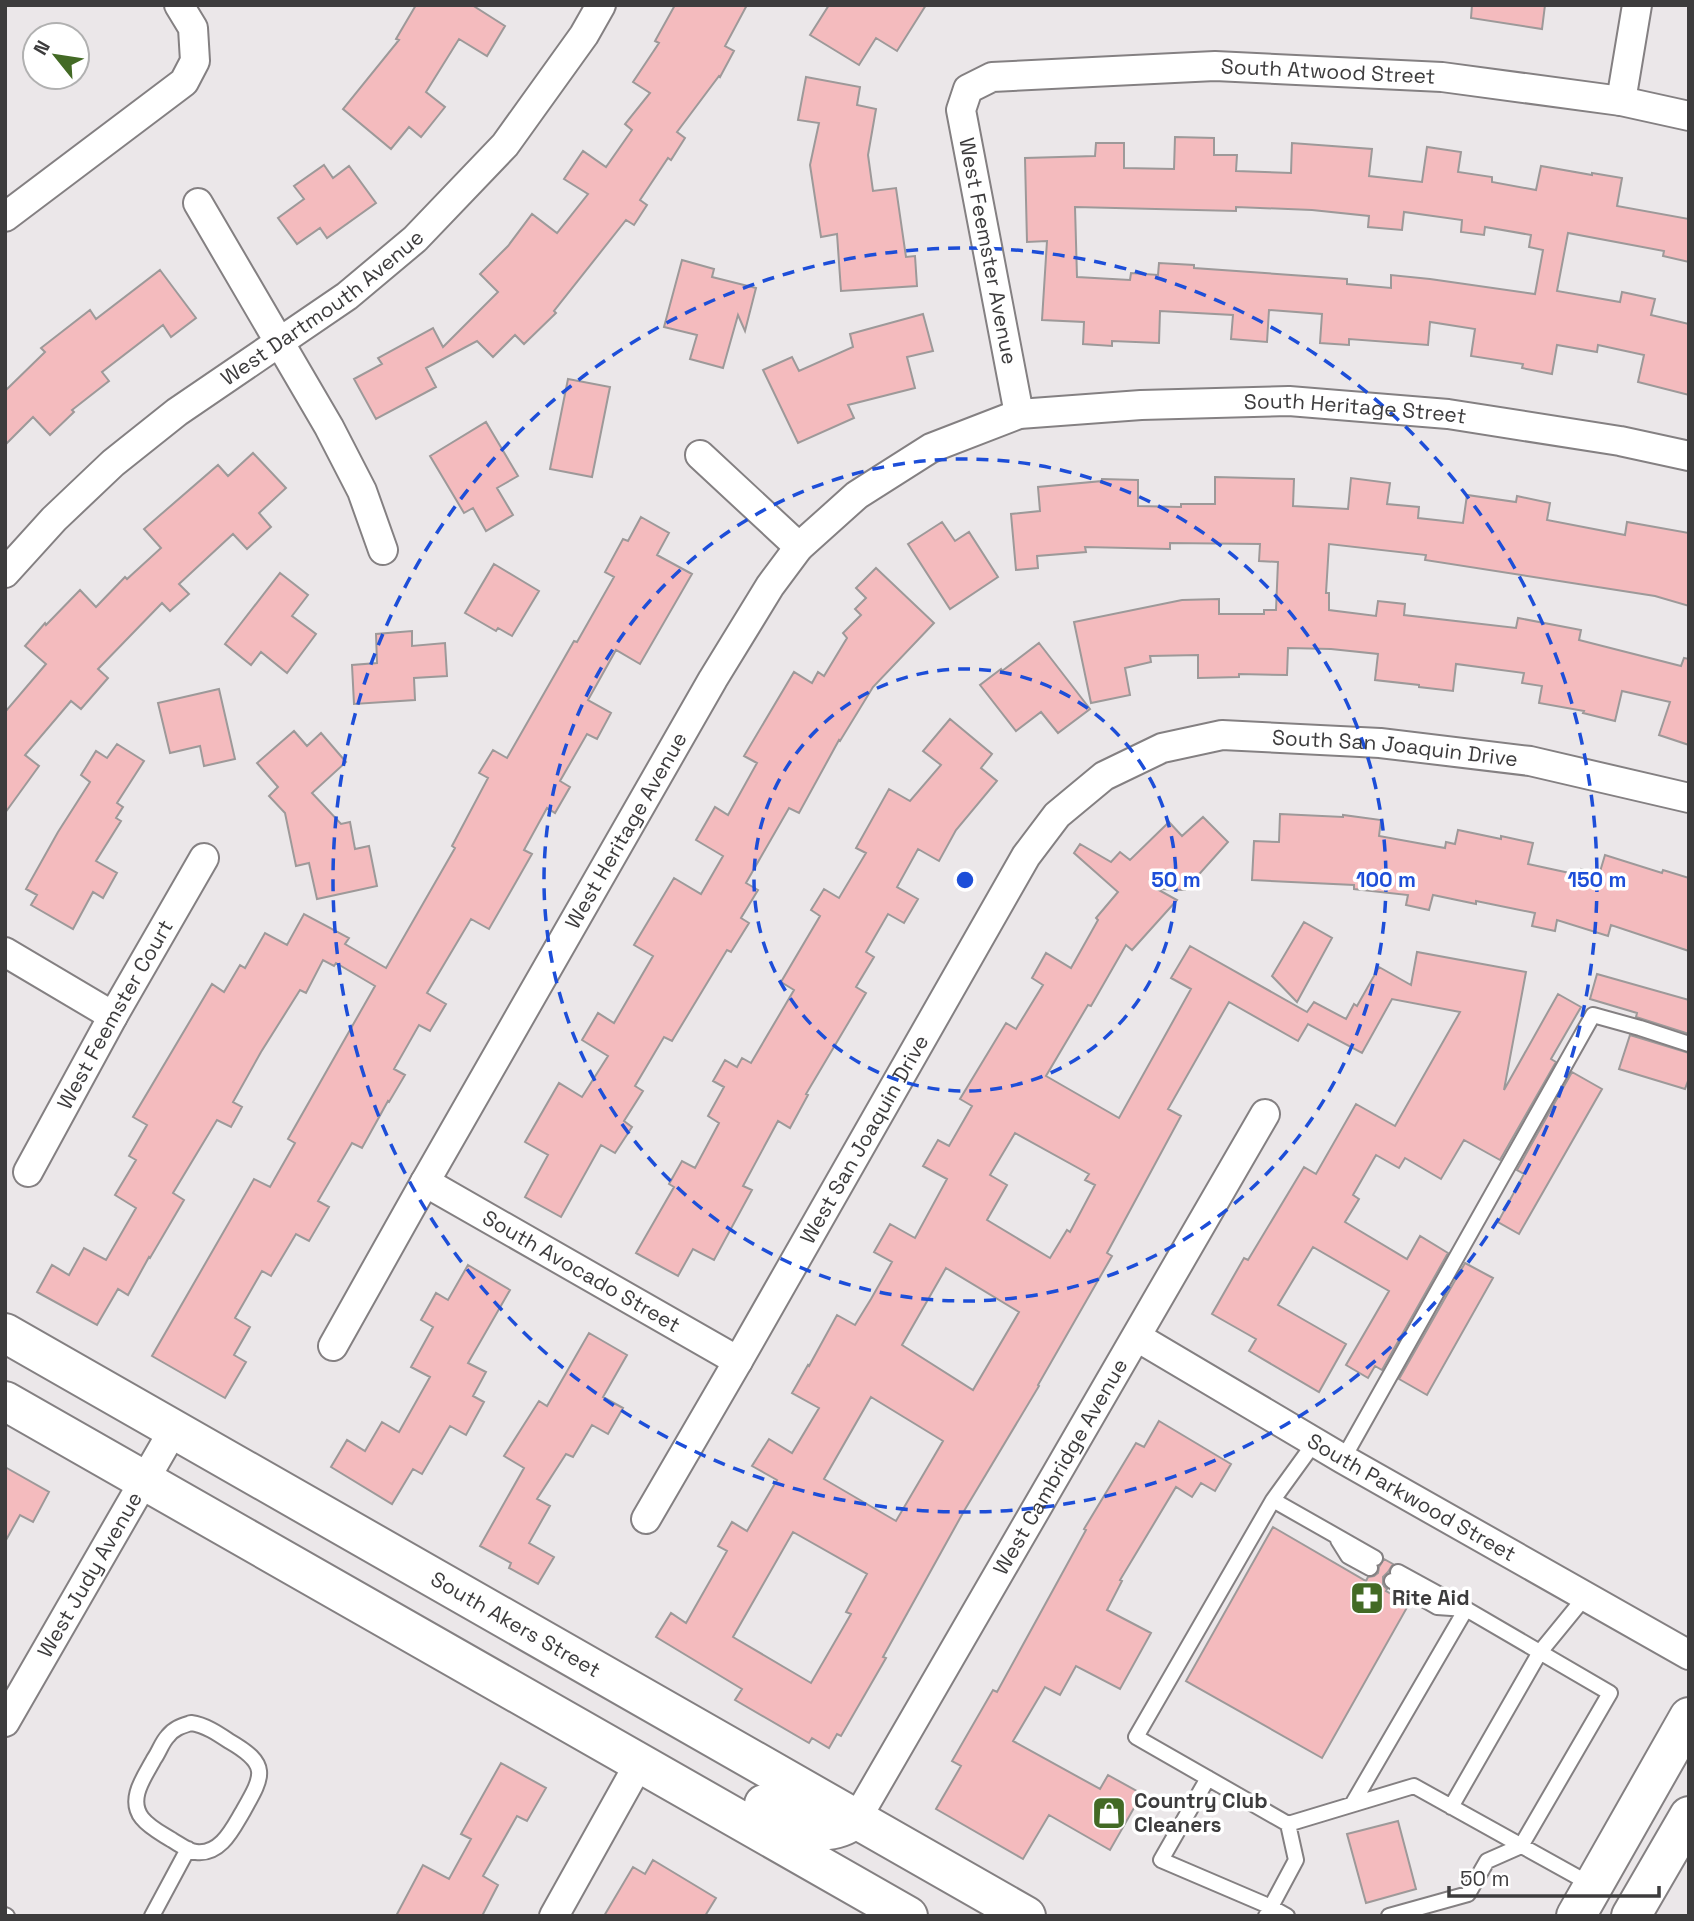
<svg xmlns="http://www.w3.org/2000/svg" width="1694" height="1921" viewBox="0 0 1694 1921" font-family="'Space Grotesk',sans-serif">
<style>
.building{fill:#f4bbbe;stroke:#9d9999;stroke-width:2;fill-rule:evenodd}
.lines{fill:none;stroke-linecap:round;stroke-linejoin:round}
.lane-casing{stroke:#848082;stroke-width:18}
.street-casing{stroke:#848082;stroke-width:32}
.secondary-casing{stroke:#848082;stroke-width:42}
.lane{stroke:#fff;stroke-width:14}
.street{stroke:#fff;stroke-width:28}
.secondary{stroke:#fff;stroke-width:38}
.ring{fill:none;stroke:#1d4ed8;stroke-width:3.5;stroke-dasharray:12 9}
.labels{text-anchor:middle;stroke-width:7;stroke-linejoin:round;paint-order:stroke}
.street-label{font-size:21px;fill:#3d3c3d;stroke:#fff}
.poi-label{font-size:21px;font-weight:bold;fill:#3d3c3d;stroke:#fff;text-anchor:start}
.centre{fill:#1d4ed8;stroke:#fff;stroke-width:3.5}
.ring-label{font-size:21px;text-anchor:middle;font-weight:bold;fill:#1d4ed8;stroke:#fff;stroke-width:7;stroke-linejoin:round;paint-order:stroke}
</style>
<rect width="100%" height="100%" fill="#ebe7e9"/>
<!-- building -->
<path class="building" d="M416,5h56l33,21 -18,30 -28,-17 -33,53 19,15 -24,30 -12,-10 -18,22 -48,-40 56,-69 -3,-1z
M675,5h72l-22,41 9,5 -14,26 -1,-1 -42,56 8,6 -14,22 -3,-2 -28,42 7,5 -13,20 -8,-5 -72,91 2,2 -32,31 -9,-9 -22,22 -16,-16 -51,27 10,19 -60,32 -22,-40 28,-15 -4,-6 55,-30 10,19 55,-55 -18,-18 28,-28 24,-32 25,19 31,-39 -24,-15 19,-28 23,16 26,-37 -7,-6 25,-31 -17,-11 26,-39 -4,-2z
M829,5h97l-29,46 -21,-13 -17,27 -49,-30z
M1472,5h73l-3,24 -71,-11z
M806,77l54,10 -3,18 19,4 -8,46 5,36 23,-3 10,69 9,-1 2,30 -76,5 -4,-57 -16,3 -11,-72 9,-42 -21,-3z
M1175,137l39,1v17h23l-1,16 55,2 1,-30 80,6 -3,27 53,6 5,-35 34,5 -3,20 34,5v5l44,8 5,-24 51,9v-2l30,5 -5,28 72,13v43l-26,-6 1,-5 -96,-18 -11,58 63,11 2,-10 33,7 -4,16 38,9v71l-51,-13 6,-27 -46,-10 -1,7 -40,-7 -5,29 -30,-6 1,-4 -52,-8 4,-27 -45,-7 -2,23 -79,-6v6l-29,-2 2,-29 -53,-4 -2,32 -36,-3 2,-24 -73,-4 -1,32 -47,-2v5l-29,-2 1,-22 -42,-2 5,-79 -20,1 -2,-84 70,-2 1,-13h28v25l50,1zM1075,207l161,4v-4l76,3 57,6 -1,11 34,3 2,-18 58,8 -1,12 23,3 1,-8 46,8 -2,12 14,3 -8,44 -105,-15 -39,-4v13l-44,-4v-5l-153,-11v-3l-35,-2 -1,12 -27,-2 -1,7 -53,-3z
M324,165l9,13 16,-12 27,37 -49,35 -7,-10 -23,16 -19,-26 26,-19 -10,-13z
M682,260l32,9 -2,8 44,11 -11,43 -7,-16 -15,53 -33,-9 7,-24 -33,-8z
M160,270l36,48 -25,19 -8,-12 -61,47 7,9 -37,29 2,2 -24,23 -17,-18 -28,28v-54l40,-39 -4,-4 49,-38 6,9z
M923,314l10,37 -26,6 8,31 -67,17 6,13 -56,25 -35,-73 29,-13 7,14 54,-24 -3,-13z
M568,379l42,8 -18,90 -42,-8z
M486,422l32,54 -21,12 16,27 -27,16 -13,-23 -9,5 -34,-57z
M253,453l33,35 -27,25 12,14 -24,22 -14,-15 -54,50 10,10 -19,17 -8,-8 -64,66 10,9 -27,31 -10,-8 -46,54 14,11 -34,47v-101l41,-48 -21,-18 20,-23 1,2 34,-35 16,17 29,-30 2,2 34,-31 -17,-19 74,-64 10,11z
M1215,477l79,2 -1,27 55,3 3,-31 39,5 -3,21 32,3 -1,11 45,5 4,-28 49,7 1,-6 33,7 -3,17 78,15 2,-13 62,11v73l-34,-10 -230,-36 1,-5 -97,-11 -3,49h3v17l47,6 2,-15 27,3 -1,11 112,13 2,-10 63,12 -2,10 102,26 3,-8 5,1v86l-30,-10 11,-33 -48,-11 -7,30 -32,-8 1,-2 -45,-8 3,-17 -20,-3 2,-10 -68,-9 -3,27 -34,-4v-2l-44,-5 3,-26 -47,-5 -43,-1 -1,27 -48,-1v3l-41,1v-23l-48,1 1,6 -26,6 5,27 -39,8 -17,-81 108,-22 37,-1v15h45v-4h12l2,-48 -19,-1 1,-17 -90,-1v6l-85,-2 1,5 -49,4 1,12 -22,2 -5,-56 29,-3 -2,-24 64,-6v-2l36,1v26l43,1v-3h34z
M641,517l28,16 -12,22 35,19 -52,90 -24,-14 -28,50 23,13 -14,26 -10,-5 -27,47 10,6 -15,26 -8,-5 -23,42 8,4 -16,28 -27,47 -18,-10 -44,74 19,11 -16,27 -11,-6 -25,44 11,6 -16,27 -1,-1 -26,47 -10,-5 -34,58 11,6 -20,34 -13,-7 -25,42 -9,-5 -27,47 15,9 -16,28 12,7 -21,36 -73,-42 102,-177 16,8 25,-44 -7,-4 87,-153 -39,-23 -2,3 -11,-6 -17,33 -6,-3 -39,62 -28,50 9,5 -11,20 -14,-7 -44,73 11,7 -34,58 -1,-1 -21,38 -10,-6 -21,36 -60,-33 15,-27 17,10 15,-27 22,12 30,-52 -21,-13 21,-35 -7,-4 18,-31 -14,-8 79,-133 12,8 16,-27 5,3 20,-35 22,12 17,-31 45,24 -4,6 41,24 69,-120 -3,-2 36,-68 -9,-5 14,-23 14,8 67,-117 3,1 37,-65 -9,-5 18,-33 5,2z
M942,522l13,19 14,-9 29,45 -48,32 -42,-65z
M494,564l45,27 -27,45 -14,-8 -2,3 -31,-18z
M876,568l58,55 -61,64 -33,54 -1,-1 -40,73 -10,-5 -43,75 12,7 -17,28 8,5 -18,29 -4,-2 -55,91 -8,-4 -29,49 8,5 -19,30 8,6 -17,26 -14,-8 -40,72 -36,-20 23,-42 -23,-13 34,-59 23,14 26,-41 -26,-16 16,-27 16,10 39,-67 -19,-11 40,-67 27,16 22,-38 -27,-16 19,-33 13,8 29,-52 -13,-7 50,-84 18,11 6,-11 6,4 23,-38 -4,-5 18,-18 -6,-6 11,-11 -10,-10z
M280,573l28,22 -16,21 24,18 -29,39 -26,-21 -10,13 -26,-21z
M412,631v15l33,-3 2,33 -33,2 1,22 -61,4 -2,-39 25,-2 -1,-29z
M1039,643l51,66 -32,24 -17,-21 -25,19 -36,-46 21,-16 1,2z
M219,689l16,70 -31,7 -4,-20 -30,7 -12,-50z
M950,719l42,35 -11,14 16,13 -41,49 -17,31 -21,-12 -21,38 21,12 -14,24 -16,-9 -22,38 8,5 -18,30 10,6 -60,101 2,1 -18,33 -12,-7 -35,65 9,4 -38,70 -21,-11 -15,27 -42,-23 38,-66 -5,-3 13,-23 13,7 24,-45 -11,-7 16,-29 -11,-6 12,-21 12,7 5,-9 9,5 43,-73 -13,-8 39,-66 -9,-6 13,-21 15,9 27,-45 -10,-5 33,-59 21,12 31,-36 -18,-14z
M294,731l13,15 14,-13 25,29 -34,31 29,31 9,-2 5,27 14,-3 8,40 -60,13 -8,-36 -13,3 -11,-53 -16,-17 9,-9 -21,-24z
M117,744l27,17 -27,42 6,4 -7,11 5,3 -25,40 21,12 -14,25 -10,-6 -20,37 -42,-24 6,-10 -11,-6 32,-57 32,-50 -9,-7 15,-24 11,7z
M1280,814l63,3v-2l38,5 -2,16 66,12 1,-6 9,2 3,-14 43,9v-3l32,7 -5,21 51,11 2,-6 18,6 6,-20 57,18 1,-3 26,8v73l-78,-26 -3,11 -51,-16 -2,11 -23,-5 3,-13 -59,-12v3l-43,-9 -4,15 -23,-5 2,-10 -54,-6v-4l-102,-5 2,-39 25,1z
M1203,817l25,25 -43,48 -28,-1 20,11 -45,50 -6,-5 -35,61 -3,-1 -42,71 73,42 72,-129 -20,-11 19,-32 117,66 7,-10 32,17 8,-15 3,2 22,-39 32,18 6,-33 109,20 -22,118 54,-96 23,13 -30,52 5,3 -56,98 -36,-20 -23,39 -36,-21 -6,10 -23,-13 -23,40 6,4 -14,23 62,37 13,-23 28,17 -66,117 -7,-4 -7,12 -22,-13 43,-74 -76,-44 -35,58 68,39 -27,48 -70,-41 7,-12 -44,-25 32,-56 4,2 56,-93 12,7 40,-70 39,22 65,-114 -68,-13 -30,54 -54,-29 -10,17 -69,-39 -61,107 13,7 -74,137 5,3 -74,129 1,1 -75,125 -81,146 3,1 -45,78 -4,-2 -8,14 -17,-10 -3,5 -74,-43 7,-11 -86,-52 15,-24 15,10 41,-72 -9,-5 14,-24 15,9 30,-51 -25,-14 17,-27 23,14 27,-45 -27,-15 16,-28 1,1 28,-51 18,10 16,-26 21,-37 -18,-10 16,-28 25,14 32,-59 -24,-13 15,-26 11,6 23,-40 -12,-7 46,-76 10,6 27,-44 -11,-7 14,-25 25,15 27,-48 -2,-2 22,-26 -44,-39 6,-9 31,18 9,-10 10,8 39,-38 13,14zM1015,1133l74,41 -4,6 10,5 -25,47 -3,-2 -17,28 -63,-38 20,-35 -17,-10zM946,1268l73,44 -46,78 -71,-45zM871,1397l72,44 -47,80 -72,-42zM793,1532l74,42 -21,38 5,2 -40,69 -78,-46z
M1304,922l28,16 -35,64 -25,-26z
M1597,974l92,26v34l-53,-17 1,-4 -47,-14z
M1630,1035l59,18v25l-4,11 -66,-20z
M1572,1072l30,17 -83,145 -21,-12 26,-48 -7,-4z
M1465,1263l28,15 -66,117 -28,-16z
M468,1265l42,25 -42,73 18,9 -13,24 11,6 -18,33 -16,-9 -28,48 -9,-5 -21,35 -61,-37 16,-27 18,11 17,-29 17,10 31,-55 -19,-10 22,-40 -12,-7 15,-27 12,7z
M589,1333l38,22 -24,42 20,11 -15,26 -16,-9 -19,32 -7,-3 -29,45 13,7 -21,37 25,14 -16,27 -29,-16 2,-5 -31,-17 44,-78 -20,-12 35,-55 8,5z
M1159,1421l72,43 -16,27 -14,-8 -9,14 -16,-10 -56,93 2,1 -15,29 44,23 -31,56 -44,-23 -16,29 -15,-8 -32,54 87,48 8,-14 34,19 -32,56 -61,-35 -26,44 -87,-50 25,-43 -9,-5 41,-71 4,2 89,-162 -2,-1 52,-86 8,4z
M5,1467l44,25 -16,30 -13,-7 -15,27z
M1273,1527l93,54 2,-4 6,-1 4,-3 1,-6 5,-8 9,5 -5,8 -5,5v8l4,4 -1,2 23,13 -87,154 -136,-77z
M501,1763l45,25 -19,33 -10,-5 -34,60 15,9 -16,31h-86l27,-51 26,14 22,-40 -10,-5z
M1398,1821l18,68 -50,14 -19,-69z
M653,1860l63,38 -11,18h-101l29,-49 12,7z"/>
<g class="lines">
<!-- lane casing -->
<g class="lane-casing">
<path id="lane" d="M1343,1459l250,-444 47,13 49,16
M1273,1500l102,58
M1338,1540l10,16 22,12
M1398,1572l64,35
M1392,1581l45,26 29,2
M191,1723c14,2 26,10 38,18 42,24 34,35 13,72 -10,17 -22,42 -46,39 -8,-1 -17,-8 -24,-12 -11,-7 -22,-12 -30,-22 -15,-19 3,-42 12,-59 5,-7 8,-17 14,-23 6,-8 14,-10 23,-13z
M1208,1778l-47,82 110,47 16,9
M1353,1803l113,-194 144,84 -89,153 -34,15 -19,33 -79,22
M1451,1807l89,-155 45,-55
M1288,1824l-152,-87 137,-237 42,-58
M5,1915l2,1
M152,1916l36,-67
M1266,1916l30,-56 -8,-36 126,-38 178,99"/>
</g>
<!-- street casing -->
<g class="street-casing">
<g id="street">
<path d="M1621,101l16,-96"/>
<path d="M198,203l131,224 33,64 21,59"/>
<path d="M5,217l179,-135 11,-21 -2,-33 -14,-23"/>
<path id="s1" d="M1019,414l-58,-304 7,-21 24,-12 223,-11 227,11 179,24 68,15"/>
<path d="M700,455l99,92"/>
<path id="s2" d="M5,573l49,-54 59,-56 64,-51 170,-116 68,-57 90,-94 79,-110 17,-30"/>
<path d="M5,952l108,64"/>
<path id="s3" d="M28,1172l85,-156 91,-158"/>
<path id="s4" d="M425,1182l313,179"/>
<path id="s5" d="M1137,1337l206,122 346,196"/>
<path id="s6" d="M333,1346l92,-164 288,-503 57,-93 29,-39 58,-52 74,-47 88,-34 122,-9 148,-4 159,13 172,27 69,15"/>
<path id="s7" d="M646,1519l92,-158 288,-505 31,-41 47,-39 58,-28 60,-13 158,8 150,18 159,37"/>
<path id="s8" d="M5,1722l169,-293"/>
<path id="s9" d="M857,1818l408,-704"/>
<path d="M554,1916l86,-154"/>
</g>
</g>
<!-- secondary casing -->
<g class="secondary-casing">
<g id="secondary">
<path id="s10" d="M5,1333l1021,583"/>
<path d="M5,1401l903,515"/>
<path d="M764,1804c33,19 57,40 93,14"/>
<path d="M1576,1916l113,-199"/>
<path d="M1631,1916l58,-100"/>
</g>
</g>
<!-- lane -->
<use href="#lane" class="lane"/>
<!-- street -->
<use href="#street" class="street"/>
<!-- secondary -->
<use href="#secondary" class="secondary"/>
</g>
<!-- distance rings -->
<g class="ring">
<circle cx="965" cy="880" r="211"/>
<circle cx="965" cy="880" r="421"/>
<circle cx="965" cy="880" r="632"/>
</g>
<!-- icons -->
<defs>
<g id="pharmacy-square" transform="scale(1.75)"><rect x="-9" y="-9" width="18" height="18" rx="4" fill="#436a25" stroke="#fff"/><path d="M-2-6h4v4h4v4h-4v4h-4v-4h-4v-4h4Z" fill="#fff"/></g>
<g id="shop-square" transform="scale(1.75)"><rect x="-9" y="-9" width="18" height="18" rx="4" fill="#436a25" stroke="#fff"/><path d="M-5-2.5h2.3a2.7 3.5 0 0 1 5.4 0H5L5.5 6h-11ZM-1.5-2.5h3a1.5 2.3 0 0 0-3 0Z" fill="#fff"/></g>
</defs>
<g fill-rule="evenodd">
<use href="#pharmacy-square" x="1367" y="1598"/>
<use href="#shop-square" x="1109" y="1813"/>
</g>
<g class="labels">
<!-- street labels -->
<g class="street-label">
<text dy="7" stroke="none"><textPath href="#s1" startOffset="695">South Atwood Street</textPath></text>
<text transform="translate(988 251) rotate(79)" y="7">West Feemster Avenue</text>
<text dy="7" stroke="none"><textPath href="#s2" startOffset="415">West Dartmouth Avenue</textPath></text>
<text dy="7" stroke="none"><textPath href="#s6" startOffset="1522">South Heritage Street</textPath></text>
<text dy="7" stroke="none"><textPath href="#s7" startOffset="1176">South San Joaquin Drive</textPath></text>
<text dy="7" stroke="none"><textPath href="#s6" startOffset="593">West Heritage Avenue</textPath></text>
<text dy="7" stroke="none"><textPath href="#s3" startOffset="180">West Feemster Court</textPath></text>
<text dy="7" stroke="none"><textPath href="#s7" startOffset="438">West San Joaquin Drive</textPath></text>
<text dy="7" stroke="none"><textPath href="#s4" startOffset="180">South Avocado Street</textPath></text>
<text dy="7" stroke="none"><textPath href="#s9" startOffset="406">West Cambridge Avenue</textPath></text>
<text dy="7" stroke="none"><textPath href="#s5" startOffset="318">South Parkwood Street</textPath></text>
<text dy="7" stroke="none"><textPath href="#s8" startOffset="170">West Judy Avenue</textPath></text>
<text dy="7" stroke="none"><textPath href="#s10" startOffset="588">South Akers Street</textPath></text>
</g>
<!-- poi labels -->
<g class="poi-label">
<text x="1392" y="1605">Rite Aid</text>
<text x="1134" y="1808">Country Club<tspan x="1134" dy="24">Cleaners</tspan></text>
</g>
</g>
<circle cx="965" cy="880" r="10" class="centre"/>
<g class="ring-label">
<text x="1176" y="887">50 m</text>
<text x="1386" y="887">100 m</text>
<text x="1597" y="887">150 m</text>
</g>
<!-- border -->
<rect width="1694" height="1921" fill="none" stroke="#3d3c3d" stroke-width="14"/>
<!-- north arrow -->
<g transform="translate(56 56) rotate(300)"><circle r="33" fill="#ffffff" stroke="#b1b1b1" stroke-width="2"/>
<path d="M0-5L12 26L0 18L-12 26Z" fill="#436a25"/>
<text y="-10" font-size="19" font-weight="bold" text-anchor="middle" fill="#3d3c3d">N</text>
</g>
<!-- scale -->
<path d="M1449 1886v10h210v-10" fill="none" stroke="#3d3c3d" stroke-width="3.5"/>
<text x="1460" y="1886" font-size="21" fill="#3d3c3d" stroke="#ffffff" stroke-width="5" paint-order="stroke">50 m</text>
</svg>
